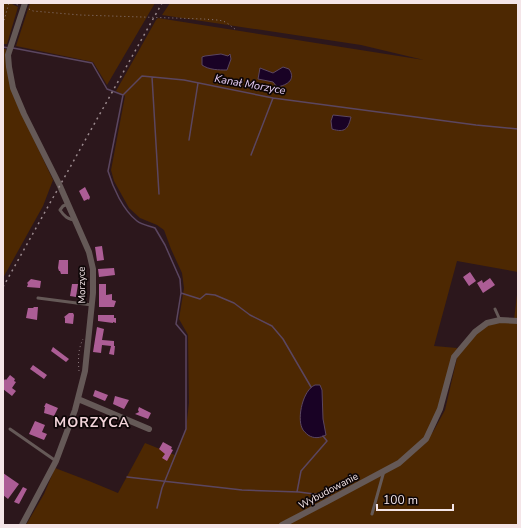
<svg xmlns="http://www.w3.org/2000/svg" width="521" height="528" viewBox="0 0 521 528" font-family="'Nunito Sans',sans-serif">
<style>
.green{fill:#4d2802}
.water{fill:#190225;stroke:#5b4660}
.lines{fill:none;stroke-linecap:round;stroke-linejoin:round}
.stream{stroke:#5b4660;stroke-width:1.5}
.building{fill:#ac5d95}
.path{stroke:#8b797d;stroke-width:1;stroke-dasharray:1 3;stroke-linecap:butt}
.lane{stroke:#655957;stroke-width:3}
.street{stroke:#655957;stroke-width:6}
.rail{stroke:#9b8a8e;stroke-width:1.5;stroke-dasharray:2 4;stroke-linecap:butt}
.labels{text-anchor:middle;stroke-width:3.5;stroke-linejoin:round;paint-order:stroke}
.street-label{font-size:10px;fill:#f4e5e8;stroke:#0e0607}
.water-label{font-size:11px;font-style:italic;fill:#ebd2fb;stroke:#0e0607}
.district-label{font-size:14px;font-weight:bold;letter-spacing:1px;fill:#f3d5db;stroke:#0e0607}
</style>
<rect width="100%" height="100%" fill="#2c171c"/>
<!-- green -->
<path class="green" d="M3,3h7l8,4 -11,37h-4z
M30,3h125l-48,82 -14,-23 -77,-16z
M170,3h348v269l-61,-11 -23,85 23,2 -16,58 -14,31 6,-5 12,-22 12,-52 10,-18 18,-15 30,-4 -1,-1 4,-34v239h-492l18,-31 11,-26 34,13 29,12 19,-35 8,-15 30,12 11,-26 3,-26 -1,-68 -9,-16 5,-31 -2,-15 -11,-24 -7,-19 -7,-5 -17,-7 -11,-10 -15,-27 -3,-11 14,-74 -9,-5 40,-71 2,-2 266,42 -63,-15 -199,-30z
M3,49h3l3,34 7,19 37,78 -10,26 -40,72z"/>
<!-- water -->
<path class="water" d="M221,54l7,2 2,-2 1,5 -4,11c-8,0 -18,0 -25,-5v-8l3,-1z
M283,67l6,2c7,10 -1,16 -12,18l-4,-5 -15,-3 2,-11 13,5z
M333,115l18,2c-3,12 -6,16 -19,12l-1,-8z
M315,385h5l2,5 1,29 3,16c-6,3 -12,4 -18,0 -2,-2 -5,-4 -6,-7 -5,-11 1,-38 13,-43z"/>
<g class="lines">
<!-- stream -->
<path class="stream" d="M3,47l6,1
M13,48l79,15 15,26 16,6 19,-19 42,4 89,18 203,27 42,4
M152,77l7,117
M123,95l-15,76c5,17 15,39 29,50 5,4 13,5 18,7l10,17 15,34 1,14 -5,31 10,12v93l-24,59 -5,20
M189,140l9,-57
M251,155l22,-57
M181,293l19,6 6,-5 9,1 19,8 16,12 22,11 11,13 28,48
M127,477l115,13 57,2 30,4
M297,492l4,-21 26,-30 -4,-5"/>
</g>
<!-- building -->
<path class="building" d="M85,187l5,10 -1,3 -1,-1 -4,2 -5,-10z
M102,246l2,14 -7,1 -2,-14z
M59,260h9v14h-7l-1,-3h-1l-1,-3z
M114,268l1,7 -16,2 -1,-8z
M470,272l6,9 -7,5 -6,-9z
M490,278l5,7 -12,8 -6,-10 5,-3 1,3z
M31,279l10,2 -1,7 -13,-1 1,-3 -1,-1z
M72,284h6l-2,13 -6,-1z
M99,284h7v11l6,-1v6l4,1 -2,6h-15z
M34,307h4l-1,13 -11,-2 2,-10h5z
M69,313h4l1,2 -1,9 -8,-1v-5l-1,-1z
M98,315h16v3h2v5l-3,-1v1l-15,-2z
M97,327l7,2 -2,11 12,1v5h1l-1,9 -5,-1 2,-8 -9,-1 -1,8 -8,-1z
M53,347l16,12 -3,3 -15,-11z
M33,365l14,10 -3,4 -14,-10z
M10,375l5,4 -1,2 2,1 -4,6 4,3 -4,5 -9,-7v-7l2,-3 1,1z
M95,390l13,5 -3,6 -12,-5z
M115,396l14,4 -5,9 -11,-5z
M46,403l12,5 -4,8 -10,-3 1,-6h-1z
M139,407l12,6 -3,6 -13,-5 4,-2 -1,-2z
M35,421l10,4 -3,7 5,2 -3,6 -15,-6z
M163,442l9,5 -1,2 2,1 -6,11 -5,-3 3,-4 -6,-5z
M3,473l16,11 -11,15 -5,-4z
M23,487l4,2 -8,15 -5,-2z"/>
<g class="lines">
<!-- path -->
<path class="path" d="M13,3l5,2
M29,9l4,2 47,4 124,4c7,1 17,0 23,4 3,2 5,4 8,6
M3,24l6,-21
M79,371c-1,-11 -1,-22 4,-32"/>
<!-- lane -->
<path class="lane" d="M68,204l-5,2 -3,4c4,6 8,10 16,10
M38,298l54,7
M495,309l5,11
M10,429l46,32
M372,514l12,-43"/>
<!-- street -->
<path class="street" d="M78,399l71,30
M22,525l34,-64 19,-51 10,-39 8,-78v-24l-4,-17 -29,-66 -36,-72 -11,-26 -4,-21 -1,-12 17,-52
M282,525l44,-23 73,-39 27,-24 14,-30 14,-52 21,-25 12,-9 13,-3 18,1"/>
<!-- rail -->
<path class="rail" d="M3,287l159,-284"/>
</g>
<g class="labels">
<!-- street labels -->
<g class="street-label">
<text transform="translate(81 285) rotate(-91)" y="4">Morzyce</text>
<text transform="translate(328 490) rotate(-28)" y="4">Wybudowanie</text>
</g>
<!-- water labels -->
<g class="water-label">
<text transform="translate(250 84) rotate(10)" y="4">Kanał Morzyce</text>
</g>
<!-- district labels -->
<g class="district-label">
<text x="92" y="427">MORZYCA</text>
</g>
</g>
<!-- border -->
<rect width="521" height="528" fill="none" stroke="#f4e5e8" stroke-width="8"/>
<!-- scale -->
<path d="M377 504v6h76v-6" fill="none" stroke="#f4e5e8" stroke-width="2"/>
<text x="383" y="504" font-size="12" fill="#f4e5e8" stroke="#0e0607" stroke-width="3" paint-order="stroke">100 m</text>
</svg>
